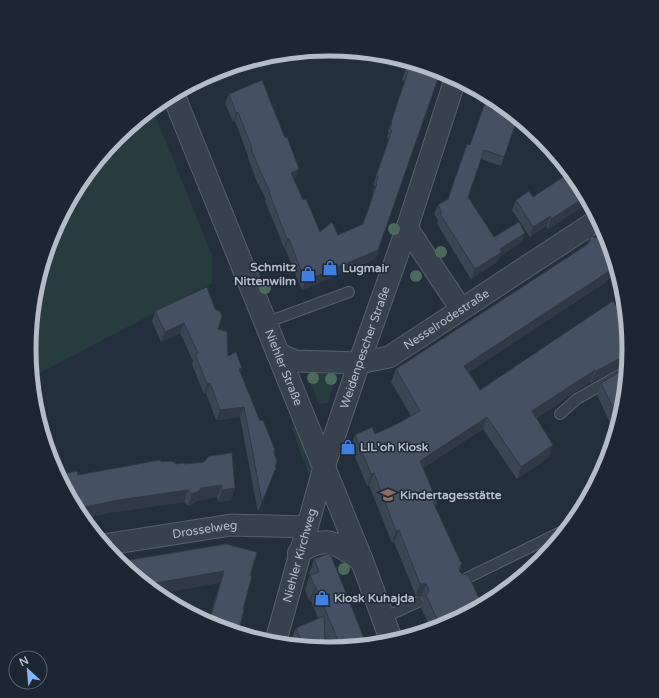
<svg xmlns="http://www.w3.org/2000/svg" width="659" height="698" viewBox="0 0 659 698" font-family="'Varela Round',sans-serif">
<style>
.green{fill:#263c3f}
.lines{fill:none;stroke-linecap:round;stroke-linejoin:round}
.service-casing{stroke:#565f6c;stroke-width:12}
.minor-casing{stroke:#565f6c;stroke-width:23}
.tertiary-casing{stroke:#565f6c;stroke-width:24}
.service{stroke:#38414e;stroke-width:10}
.minor{stroke:#38414e;stroke-width:21}
.tertiary{stroke:#38414e;stroke-width:22}
.tree{fill:#4b6a5d}
.wall{fill:#3b4654}
.shaded-wall{fill:#303945}
.building{fill:#455162;stroke:#303945}
.labels{text-anchor:middle;stroke-width:3;stroke-linejoin:round;paint-order:stroke}
.poi-label{font-size:12px;font-weight:bold;fill:#b4bcc9;stroke:#1d2633;text-anchor:start}
.street-label{font-size:12px;fill:#b4bcc9;stroke:#1d2633}
.rim{fill:none;stroke:#b4bcc9;stroke-width:5}
</style>
<rect width="100%" height="100%" fill="#242f3e"/>
<!-- green -->
<path class="green" d="M152,108l60,147v28l-180,94 -3,-28 6,-59 17,-56 28,-52 37,-46z
M307,374h31l-10,29 -9,1z
M296,426l17,48v13l-21,-59z"/>
<g class="lines">
<!-- service casing -->
<g class="service-casing">
<path id="service" d="M265,323l84,-31
M560,414l17,-15 51,-29
M461,581l104,-51
M383,618l35,-16"/>
</g>
<!-- minor casing -->
<g class="minor-casing">
<g id="minor">
<path d="M407,228l54,81"/>
<path id="s1" d="M277,353l18,8 64,2 30,-6 210,-138"/>
<path id="s2" d="M103,545l128,-20 75,2"/>
<path id="s3" d="M275,644l49,-177 35,-104 48,-135 49,-151"/>
</g>
</g>
<!-- tertiary casing -->
<g class="tertiary-casing">
<g id="tertiary">
<path id="s4" d="M173,94l189,467 30,81"/>
<path d="M299,553c26,-20 40,-9 63,8"/>
</g>
</g>
<!-- service -->
<use href="#service" class="service"/>
<!-- minor -->
<use href="#minor" class="minor"/>
<!-- tertiary -->
<use href="#tertiary" class="tertiary"/>
</g>
<!-- trees -->
<g class="tree">
<circle cx="394" cy="229" r="6"/>
<circle cx="441" cy="252" r="6"/>
<circle cx="416" cy="276" r="6"/>
<circle cx="265" cy="288" r="6"/>
<circle cx="313" cy="378" r="6"/>
<circle cx="331" cy="379" r="6"/>
<circle cx="344" cy="569" r="6"/>
</g>
<!-- wall -->
<path class="wall" d="M252,60l-1,4 -32,18 -4,-11z
M409,61l32,9 -66,189 -73,31 -17,-42h-1l-7,-18 -12,-29 1,-2 -9,-17 -9,-24v-2l-13,-35 -2,1 -8,-19 4,-9 67,84 -2,1 9,21 17,32 18,3 25,-11 11,-31 -1,-1 2,-6 -2,-1 16,-46 -2,-1 2,-6 -1,-1 17,-50 -3,-1z
M518,117l-17,49 -20,-7 -13,38 26,40 28,5 -22,14 -2,5 -27,18 -34,-55 1,-4 -4,-6 4,-9 10,-6 22,-54z
M579,182l11,20 -42,27 -2,-3 -16,11 -18,-27 4,-10 17,-3z
M590,236l17,44 -1,2 -137,90 11,18 150,-41 -1,15h-1l-37,19 -1,-1 -53,36 12,39 -32,22 -34,-50 -60,39 14,33 -2,5 25,55 2,2 -2,8 -16,56 -12,3 -11,-22 3,-8 -3,-3 -5,-1 -22,-54 -2,1 -23,-58 -2,1 -16,-39 4,-12 20,-1 20,-9 16,-9 -20,-34 5,-13 191,-124z
M155,311l63,18 10,27 14,12 -1,5 19,48 15,29 -1,4 -2,24 -14,34 -18,-95 -24,3 -10,-27 -2,1 -12,-30 1,-3 -13,-28 -19,9 -9,-21z
M601,383l23,25 -8,27 -19,-40z
M161,462h11l63,26 -4,12 -13,2 -1,-5 -20,4 -3,2 -6,3 -4,-4 -70,10 -36,-37z
M574,523l-24,29 -2,-4 6,-15z
M314,559l53,87 -37,3 -5,-14v7l-3,7 -31,-3 -1,-3 6,-15 22,-10 -7,-17h-2l-4,-12 5,-14 -1,-1z
M118,562l132,14 -12,58 -29,-14 11,-37z"/>
<!-- shaded-wall -->
<path class="shaded-wall" d="M252,60l-1,4 -32,18 3,-10 12,-6z
M238,112l-3,9 -2,1 3,-9z
M299,169l-3,9 -8,4 3,-9z
M587,196l3,6 -42,27 3,-10z
M550,216l-4,10 -16,11 3,-10z
M525,233l-3,9 -22,14 -2,5 -27,18 4,-10 25,-20z
M287,239h2l-4,9h-1z
M378,250l-3,9 -73,31 3,-9z
M616,265l3,8 -12,7 -1,2 -146,96 4,-12z
M184,323l-4,10 -19,9 4,-10z
M630,353l-1,7 -1,4 -37,19 5,-12z
M242,368l-3,10v-9z
M595,370l-5,12 -62,42 4,-13z
M210,383l-4,10 -2,1 3,-10z
M244,407l-4,10 -24,3 4,-10z
M487,417l-4,12 -67,44 4,-12z
M553,445l-4,12 -32,22 4,-12z
M374,473l-5,12 -2,1 4,-12z
M222,485l-5,12 -20,4 -3,2 -6,3 4,-12 9,-6z
M235,488l-4,12 -13,2 4,-12z
M188,490l-4,12 -70,10 -32,7 -2,-3 -4,-7 42,-9z
M399,530l-5,12 -2,1 4,-12z
M224,571l-4,12 -63,11 -12,-9z
M420,584h6l-5,13 -5,-1z
M315,587h1l-5,14h-2z
M325,642l-3,7 -12,-1z"/>
<!-- building -->
<path class="building" d="M409,61l32,9 -63,180 -73,31 -16,-42h-2l-7,-18 -11,-29h1l-9,-19 -10,-24 1,-1 -14,-36 -2,1 -7,-19 33,-14 23,58 2,-1 12,32 -8,4 12,27 3,-1 14,33 12,-10 6,13 25,-11 14,-40 -1,-1 2,-6 -2,-1 16,-46 -2,-1 2,-6 -1,-1 17,-50 -3,-1z
M234,66l-12,6 -1,-3z
M488,95l9,4 21,18 -14,40 -20,-7 -16,47 26,40 25,-15 6,11 -25,16 2,3 -27,17 -35,-55 2,-1 -4,-8 10,-6 19,-55 3,1z
M571,172l8,10 8,14 -36,23 -1,-3 -17,11 -17,-27 13,-9 4,6z
M605,231l2,3 9,31 -6,4 1,1 -147,96 16,24 133,-89 9,13 4,-3 4,38v4l-34,18 -1,-1 -63,41 21,34 -32,22 -34,-50 -67,44 17,40 -4,1 27,59 2,2 -3,5 1,4 2,2 6,1 15,31 -39,21 -3,1 -15,-33 3,-4 -1,-4 -2,-3h-6l-21,-54 -3,1 -22,-58 -3,1 -16,-39 17,-8 3,7 20,-9 25,-14 -24,-42 186,-121 8,-6v-6l6,2z
M207,287l8,22 5,2 2,5 -4,13 9,3 1,24 8,-4 6,16 -3,1 21,52 3,-1 12,30 -2,1 4,10 -2,6 1,1 -14,34 -18,-95 -24,3 -10,-27 -3,1 -12,-30 3,-1 -14,-30 -19,9 -10,-21z
M628,367l-4,41 -4,14 -19,-39z
M232,453l3,35 -13,2v-5l-21,3 -2,3 -7,3 -4,-4 -70,10 -42,9 -18,-34 19,-4 1,4 82,-15 1,2 11,-1v1h3v2l10,-1v1l19,-2 5,-6z
M574,523l-16,19 -4,-9z
M226,544l31,8 -7,24h2l-9,33h1l-6,25 -24,-7 -10,-6 1,-2 5,1 14,-49 -79,14 -27,-23z
M330,553l37,93 -26,2 -25,-61h-1l-5,-12 9,-3 -5,-13z
M324,616l1,26 -15,6 -6,-1 -8,-19z"/>
<!-- icons -->
<defs>
<g id="shop-bare" transform="scale(1.2)"><path d="M-5-2.5h2.3a2.7 3.5 0 0 1 5.4 0H5L5.5 6h-11ZM-1.5-2.5h3a1.5 2.3 0 0 0-3 0Z" fill="#3f7fe0" stroke="#1d2633" stroke-width="2.5" paint-order="stroke"/></g>
<g id="school-bare" transform="scale(1.2)"><path d="M0-5L7-2L0 1L-7-2ZM-4 1L0 2.5L4 1V4Q0 6-4 4Z" fill="#8d6e63" stroke="#1d2633" stroke-width="2.5" paint-order="stroke"/></g>
</defs>
<g fill-rule="evenodd">
<use href="#shop-bare" x="330" y="268"/>
<use href="#shop-bare" x="308" y="274"/>
<use href="#shop-bare" x="348" y="447"/>
<use href="#school-bare" x="388" y="495"/>
<use href="#shop-bare" x="322" y="598"/>
</g>
<g class="labels">
<!-- poi labels -->
<g class="poi-label">
<text x="296" y="271" text-anchor="end">Schmitz<tspan x="296" dy="14">Nittenwilm</tspan></text>
<text x="342" y="272">Lugmair</text>
<text x="360" y="451">LIL'oh Kiosk</text>
<text x="400" y="499">Kindertagesstätte</text>
<text x="334" y="602">Kiosk Kuhajda</text>
</g>
<!-- street labels -->
<g class="street-label">
<text dy="4" stroke="none"><textPath href="#s1" startOffset="183">Nesselrodestraße</textPath></text>
<text dy="4" stroke="none"><textPath href="#s3" startOffset="310">Weidenpescher Straße</textPath></text>
<text dy="4" stroke="none"><textPath href="#s4" startOffset="295">Niehler Straße</textPath></text>
<text dy="4" stroke="none"><textPath href="#s2" startOffset="103">Drosselweg</textPath></text>
<text dy="4" stroke="none"><textPath href="#s3" startOffset="92">Niehler Kirchweg</textPath></text>
</g>
</g>
<!-- crop -->
<path d="M0 0H659V698H0ZM36 349a293 293 0 1 1 586 0a293 293 0 1 1-586 0Z" fill="#1d2633" fill-rule="evenodd"/>
<path class="rim" d="M36 349a293 293 0 1 1 586 0a293 293 0 1 1-586 0Z"/>
<!-- north arrow -->
<g transform="translate(28 670) rotate(334)"><circle r="19" fill="#1d2633" stroke="#59626f"/>
<path d="M0-3L7 15L0 10L-7 15Z" fill="#8ab4f8"/>
<text y="-6" font-size="11" font-weight="bold" text-anchor="middle" fill="#b4bcc9">N</text>
</g>
</svg>
